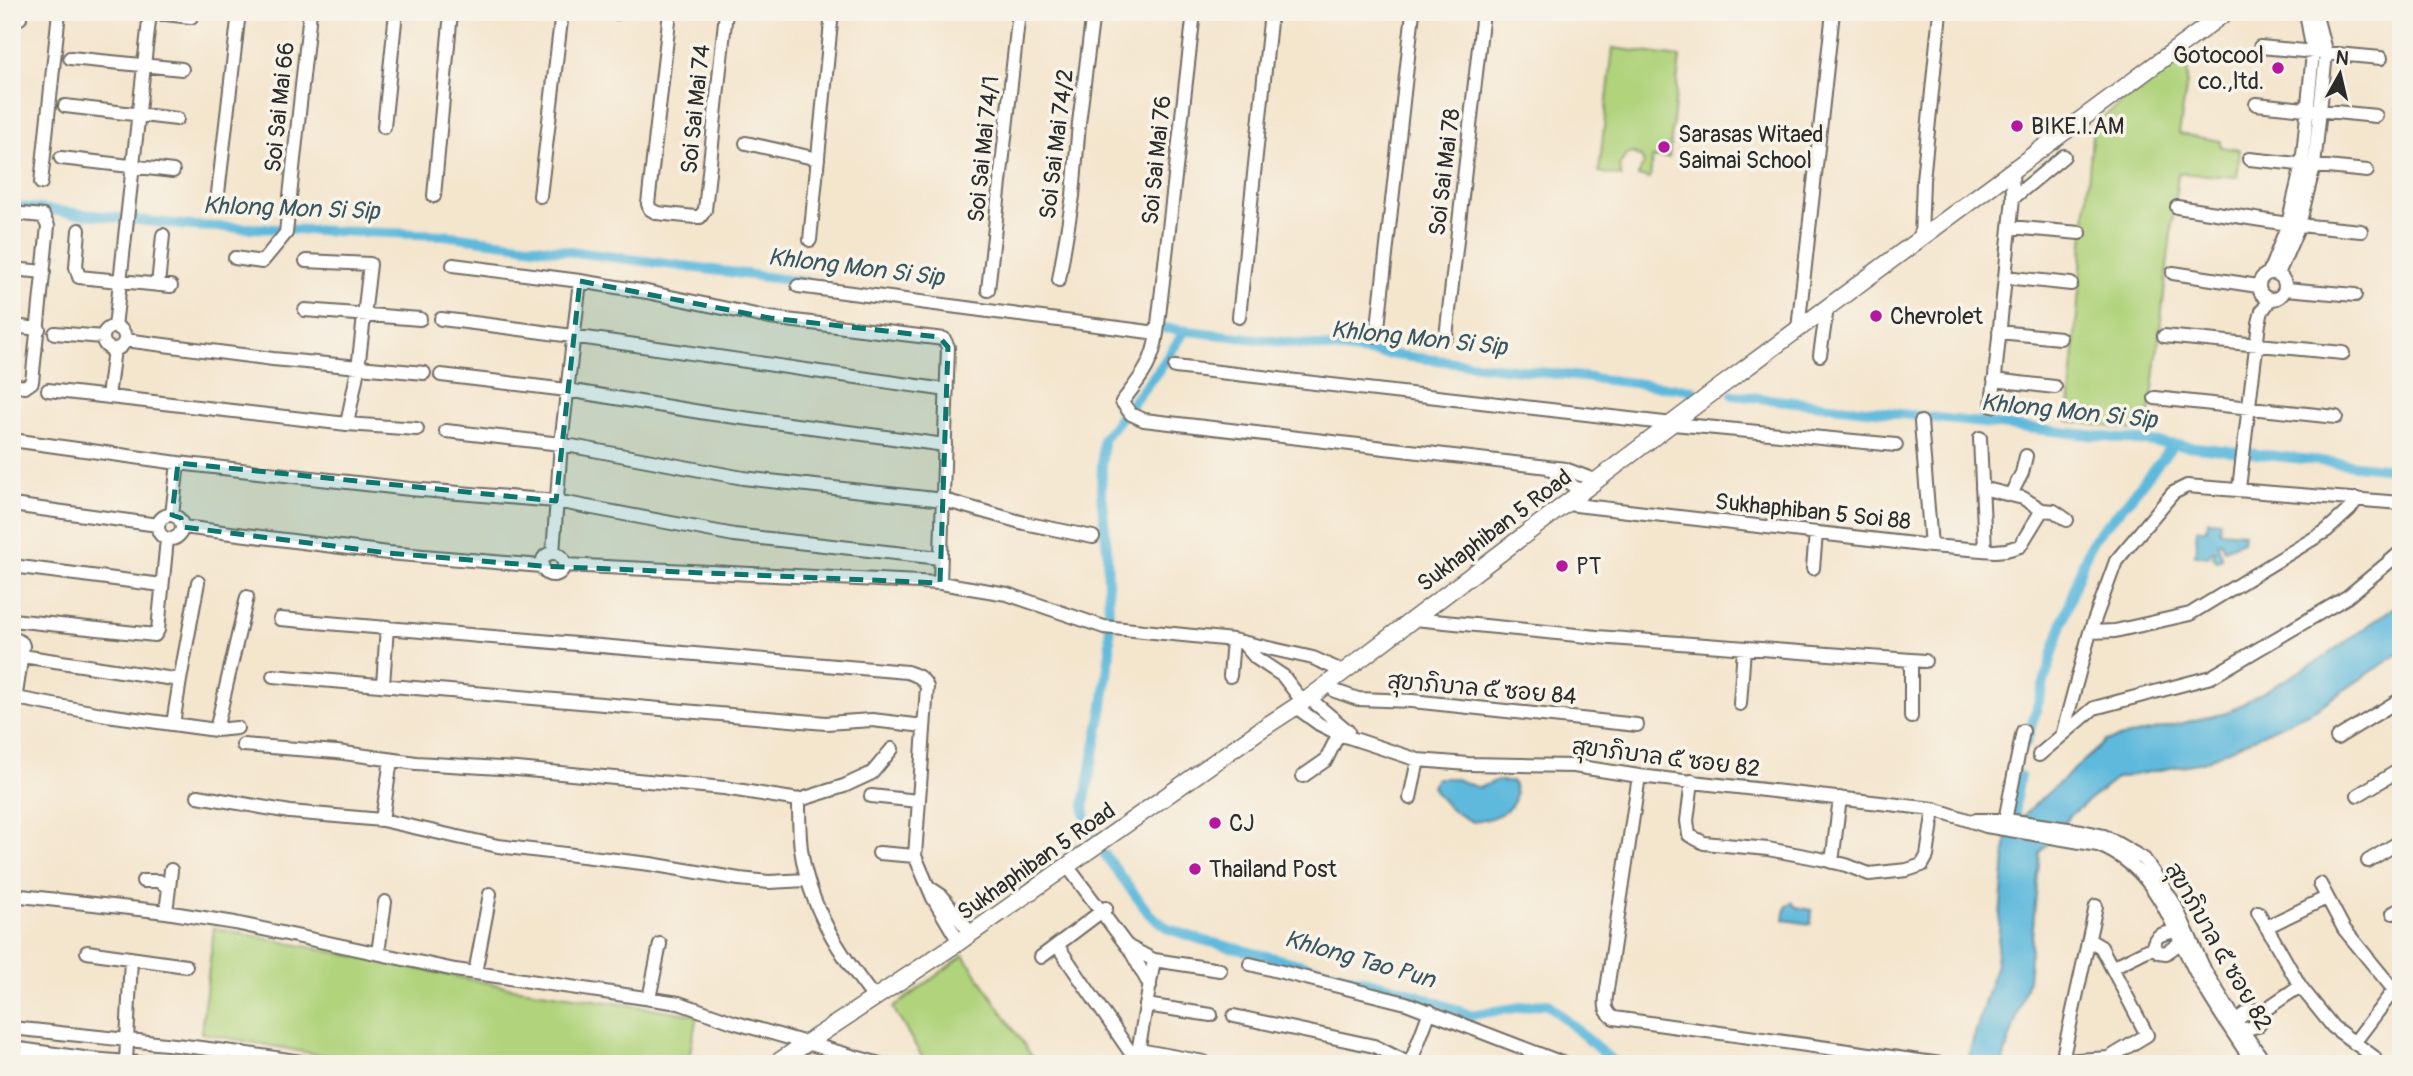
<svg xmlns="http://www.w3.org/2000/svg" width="2413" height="1076" viewBox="0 0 2413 1076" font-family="Pangolin,'Playpen Sans Thai',sans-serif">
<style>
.green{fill:#b0d37b;stroke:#6e7f53;stroke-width:2}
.water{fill:#5eb9dc;stroke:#447284;stroke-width:2}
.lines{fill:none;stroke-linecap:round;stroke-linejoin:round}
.canal{stroke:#5eb9dc;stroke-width:10}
.minor-casing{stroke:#716c64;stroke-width:16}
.major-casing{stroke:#716c64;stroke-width:19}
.minor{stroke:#fff;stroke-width:12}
.major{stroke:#fff;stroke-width:16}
.marked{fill:#0f766e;fill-opacity:0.2;stroke:#0f766e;stroke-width:5;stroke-dasharray:14 9;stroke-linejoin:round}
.poi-dot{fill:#b5179e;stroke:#f7f3e8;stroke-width:2.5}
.labels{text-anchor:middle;stroke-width:7;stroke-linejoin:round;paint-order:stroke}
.poi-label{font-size:23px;fill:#2b2b2b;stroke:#f7f3e8;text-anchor:start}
.street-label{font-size:23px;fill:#2b2b2b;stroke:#f7f3e8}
.water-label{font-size:24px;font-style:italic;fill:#3a5660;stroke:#f7f3e8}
</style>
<rect width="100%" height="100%" fill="#f7f3e8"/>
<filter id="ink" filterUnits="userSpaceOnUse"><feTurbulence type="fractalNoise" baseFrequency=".0143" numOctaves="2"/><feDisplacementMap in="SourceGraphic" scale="14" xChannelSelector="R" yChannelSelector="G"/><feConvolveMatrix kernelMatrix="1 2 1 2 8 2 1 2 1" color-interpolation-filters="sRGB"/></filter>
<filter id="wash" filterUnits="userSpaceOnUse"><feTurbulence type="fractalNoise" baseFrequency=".00686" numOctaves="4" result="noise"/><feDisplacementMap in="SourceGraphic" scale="28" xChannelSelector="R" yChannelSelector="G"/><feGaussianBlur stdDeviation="1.57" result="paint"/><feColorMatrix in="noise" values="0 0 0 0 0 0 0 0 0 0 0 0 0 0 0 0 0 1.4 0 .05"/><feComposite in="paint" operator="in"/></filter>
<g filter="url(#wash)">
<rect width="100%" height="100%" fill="#f4e5cd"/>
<!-- green -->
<path class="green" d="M1613,48l67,9 -11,101h-17l-2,21 -12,-3 6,-13 -3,-6 -8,-4 -7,2 -7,11 3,11 -23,-5z
M2188,51l-1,31 -8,52 42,7v6l19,3 -3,27 -59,-4 -30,259 -80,-11 25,-296z
M214,928l299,60 184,27 -9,49h-318l-169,-31z
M964,955l73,109h-80l-34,-6 -30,-50z"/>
<!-- water -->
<path class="water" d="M2208,520l12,1 -1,10 25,2 -1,8 -19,8 -3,-7 -4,1 5,15 -5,3 -4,-4 2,-6 -2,-1 -5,7 -13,-2 2,-26h10z
M2401,602v50l-85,57 -113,53 -86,16 -45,36 -32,39 -12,127 -26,84h-33l1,-13 26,-87 11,-130 23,-25 76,-68 120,-28 96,-54z
M1436,778h17l26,10 16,-7h17c14,27 -17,38 -39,41 -18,-8 -32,-19 -41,-36z
M1792,902l4,5 16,3 -1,14 -27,-4 2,-13z"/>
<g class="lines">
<!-- canal -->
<path class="canal" d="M12,206l180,20 252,9 361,47
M1154,327l539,63
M1733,395l668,75
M2026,744l31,-105 26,-77 10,-22 35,-39 45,-56
M2016,827l-1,-22 5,-29
M1093,833l-7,-12 -2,-16 19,-99 7,-55 -3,-102 -6,-56 2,-54 55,-68 27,-40
M1105,855l45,60 19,14 33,11 201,50 67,25 77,-12 69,61"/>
</g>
</g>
<g filter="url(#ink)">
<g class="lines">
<!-- minor casing -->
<g class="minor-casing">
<path id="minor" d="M149,12l42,5
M670,12l-22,192 2,5 7,4 38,4h5l5,-7 21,-198
M617,13v-1
M12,17l8,1
M2260,47l121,11
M70,58l112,11
M2256,104l120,12
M65,106l112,13
M384,127l12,-115
M746,143l72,16
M61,158l112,13
M2249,159l118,12
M41,183l18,-171
M434,196l17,-184
M540,196l22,-184
M2013,198l51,-42
M217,202l22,-190
M2177,207l111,17 73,7
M12,213l31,3 5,10 -16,156 -7,5 -13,-2
M2010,227l70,6
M79,230l-3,37 3,10 92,9
M1921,239l2,-59 17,-168
M810,240l22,-228
M235,258l27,4 24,-29 24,-221
M306,261l64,3 -12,105 -11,55
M453,265l127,16 67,11 123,26 174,21 4,8 -8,236
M12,269l32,3
M2259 286a13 13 0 1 1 26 0a13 13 0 1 1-26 0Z
M2173,273l85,13
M2269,273l19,-49 14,-59 11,-112 -7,-41
M2278,274l21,-49 15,-59 12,-112 -11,-42
M2005,277l66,7
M1059,280l14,-84 6,-73 14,-111
M158,285l5,-50
M798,286l359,47 37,-321
M2286,289l69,6
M988,290l31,-278
M305,310l115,9
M1239,317l32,-305
M441,319c169,20 337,48 506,71
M12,326l27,3
M103 338a11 11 0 1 1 22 0a11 11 0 1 1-22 0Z
M115,327l35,-315
M1798,329l35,-317
M1999,332l61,6
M55,333l48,4
M1157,333c-4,31 -16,44 -35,69l9,12 13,6 421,49 32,12
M1377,336l36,-324
M2164,336l179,17
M1446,337l37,-325
M125,340l148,19 151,14
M1820,355l7,-47
M1175,367l498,57 223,21
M441,375l126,15 139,23 239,32
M1994,380l61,7
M48,390l299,34 70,5
M108,397l6,-48
M2155,398l181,19
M1992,406l21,-208 -1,-27
M446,431l115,13 182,34 201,22 80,23 69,14
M1980,438l5,112
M12,440l166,23 232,26 146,12 178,34 206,23
M1551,470l32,23
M1982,488l41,10 19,12 12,1 13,9
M2239,488l20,-165 3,-12 8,-11
M2011,494l11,-21 4,-17
M1567,504l364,42 -10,-124
M12,505l146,20
M158 527a12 12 0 1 1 24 0a12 12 0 1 1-24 0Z
M172,515l6,-52
M183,527l205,26 153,13
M1931,546l64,5 11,-1 14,-4 22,-36
M542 564a11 11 0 1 1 22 0a11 11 0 1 1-22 0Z
M553,553l8,-109 19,-163
M564,565l376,18 67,11 97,33 129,13 80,18 31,14
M12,566l150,19
M1813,568l3,-35
M280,619l627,53c9,3 16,5 20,15l-12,169 18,42 26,44
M1414,619l183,18 328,24
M12,620l143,15 3,-5 9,-91
M2090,632l25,-1 75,-17 136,-83 24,-22 7,-10
M12,637l10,6 1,3 -11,76
M1242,642l14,16 27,18 20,26
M22,656l158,24 18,-98
M1911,661v56
M273,676l553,47 46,-3 52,6
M1230,676l3,-36
M1328,683l7,8 23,8 54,2 225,24
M383,685l4,-58
M16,698l91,17 109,15 21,-2
M1309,698l39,33
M1740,704l4,-56
M1296,707l23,17 20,10 79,26 50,4 106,2 65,10 295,33 52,17 112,19c61,24 72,81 101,133 17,30 36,58 55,86
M173,724l7,-44
M216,730l31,-133
M2063,732l27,-100 26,-71 57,-68 14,-7 214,17
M2337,738l64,-39
M243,745l94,7 79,11 101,6 207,19 75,12c0,16 0,33 2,49 8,58 39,105 74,150
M2039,755l55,-47 117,-31 136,-80 54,-45
M1303,776l23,-16 16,-33
M1639,776l-33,220c-1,10 -1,16 8,22l327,46
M1692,781l-5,40 2,14 15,8 64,6 53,10 25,6 23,9 38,-4 15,-5 5,-9 7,-47
M2358,795l43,-26
M198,796l92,16 92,8 116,26 152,18 89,15 30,3 38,-2
M871,796l47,5
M1410,798l8,-38
M799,800l45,-14 28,-13 20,-24
M382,820l9,-60
M1976,820h31l75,11 22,5 40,23 30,44 32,70 35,56 25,35
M2005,820l18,-89
M879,853l36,3
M2368,861l33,-20
M1832,862l8,-64
M1068,867l59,79 27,14 66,10
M143,881h16l10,7 -3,24
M2320,884l24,45 50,61 -40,53
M169,888l2,-18
M930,888l12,8 29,38
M12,895l154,17 69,11 220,47 224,33 54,19 147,42
M2258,912l42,74 33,41 41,30
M2393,913l8,-4
M2266,927l60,-29
M2089,940l12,7 46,88 -38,23 -47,3 34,-155
M1057,945l80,117
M1128,946l22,40
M2153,947l6,5 7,1 21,-15
M87,952l99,14
M378,953l7,-51
M1041,957l65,-49
M1250,964l156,39 159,61
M2113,967l40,-20c2,-17 17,-12 29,-18
M475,973l15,-79
M649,999l11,-55
M1146,1005l65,10
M1234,1016l140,30 36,18
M2230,1025l20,-15 13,1 37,-25
M12,1028c101,11 202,19 302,36
M2237,1031l21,-5 5,-6v-9
M12,1048l79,11 60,5
M1139,1050l65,12
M126,1062l5,-104
M1136,1064l18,-104
M1410,1064l20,-53"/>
</g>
<!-- major casing -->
<g class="major-casing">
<path id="major" d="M775,1064l184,-122 301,-212 49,-32 411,-311 506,-375"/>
</g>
<!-- minor -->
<use href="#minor" class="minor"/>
<!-- major -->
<use href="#major" class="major"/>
</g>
</g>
<!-- marked area -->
<path class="marked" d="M580,281l190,37 169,19 9,10 -8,236 -399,-17 -153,-13 -205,-26 -2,-9 -9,-3 6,-52 378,38z"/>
<!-- markers -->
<g class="poi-dot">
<circle cx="2278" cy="68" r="7"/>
<circle cx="2017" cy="126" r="7"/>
<circle cx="1664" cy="147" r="7"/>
<circle cx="1876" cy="316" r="7"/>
<circle cx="1562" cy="566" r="7"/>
<circle cx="1215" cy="823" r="7"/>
<circle cx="1195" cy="869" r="7"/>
</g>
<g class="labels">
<!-- poi labels -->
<g class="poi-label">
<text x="2264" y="63" text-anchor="end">Gotocool<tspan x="2264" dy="26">co.,ltd.</tspan></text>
<text x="2031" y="134">BIKE.I.AM</text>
<text x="1678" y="142">Sarasas Witaed<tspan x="1678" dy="26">Saimai School</tspan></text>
<text x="1890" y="324">Chevrolet</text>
<text x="1576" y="574">PT</text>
<text x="1229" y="831">CJ</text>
<text x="1209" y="877">Thailand Post</text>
</g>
<!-- street labels -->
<g class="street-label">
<text transform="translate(279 107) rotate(-84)" y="8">Soi Sai Mai 66</text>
<text transform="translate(695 109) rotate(-84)" y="8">Soi Sai Mai 74</text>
<text transform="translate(1056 144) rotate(-83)" y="8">Soi Sai Mai 74/2</text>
<text transform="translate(983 149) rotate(-84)" y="8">Soi Sai Mai 74/1</text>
<text transform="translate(1156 160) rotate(-84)" y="8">Soi Sai Mai 76</text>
<text transform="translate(1444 172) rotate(-83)" y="8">Soi Sai Mai 78</text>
<text transform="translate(1813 511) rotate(6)" y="8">Sukhaphiban 5 Soi 88</text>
<text transform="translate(1494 530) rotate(-37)" y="8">Sukhaphiban 5 Road</text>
<text transform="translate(1482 688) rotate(5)" y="8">สุขาภิบาล ๕ ซอย 84</text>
<text transform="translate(1666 757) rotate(7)" y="8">สุขาภิบาล ๕ ซอย 82</text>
<text transform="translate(1036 861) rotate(-35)" y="8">Sukhaphiban 5 Road</text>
<text transform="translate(2219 946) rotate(60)" y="8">สุขาภิบาล ๕ ซอย 82</text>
</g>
<!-- water labels -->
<g class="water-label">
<text transform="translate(291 208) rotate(2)" y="8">Khlong Mon Si Sip</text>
<text transform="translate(856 267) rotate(7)" y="8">Khlong Mon Si Sip</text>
<text transform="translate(1419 338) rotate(6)" y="8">Khlong Mon Si Sip</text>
<text transform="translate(2069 411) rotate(6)" y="8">Khlong Mon Si Sip</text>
<text transform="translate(1360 959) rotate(16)" y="8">Khlong Tao Pun</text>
</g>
</g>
<!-- margin -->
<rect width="2413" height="1076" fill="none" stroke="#f7f3e8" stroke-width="42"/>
<!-- north arrow -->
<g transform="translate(2340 74) rotate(8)" stroke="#f7f3e8" stroke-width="5" paint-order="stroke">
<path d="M0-5L12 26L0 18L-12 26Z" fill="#2b2b2b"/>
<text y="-10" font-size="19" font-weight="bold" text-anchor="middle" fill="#2b2b2b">N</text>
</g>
</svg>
